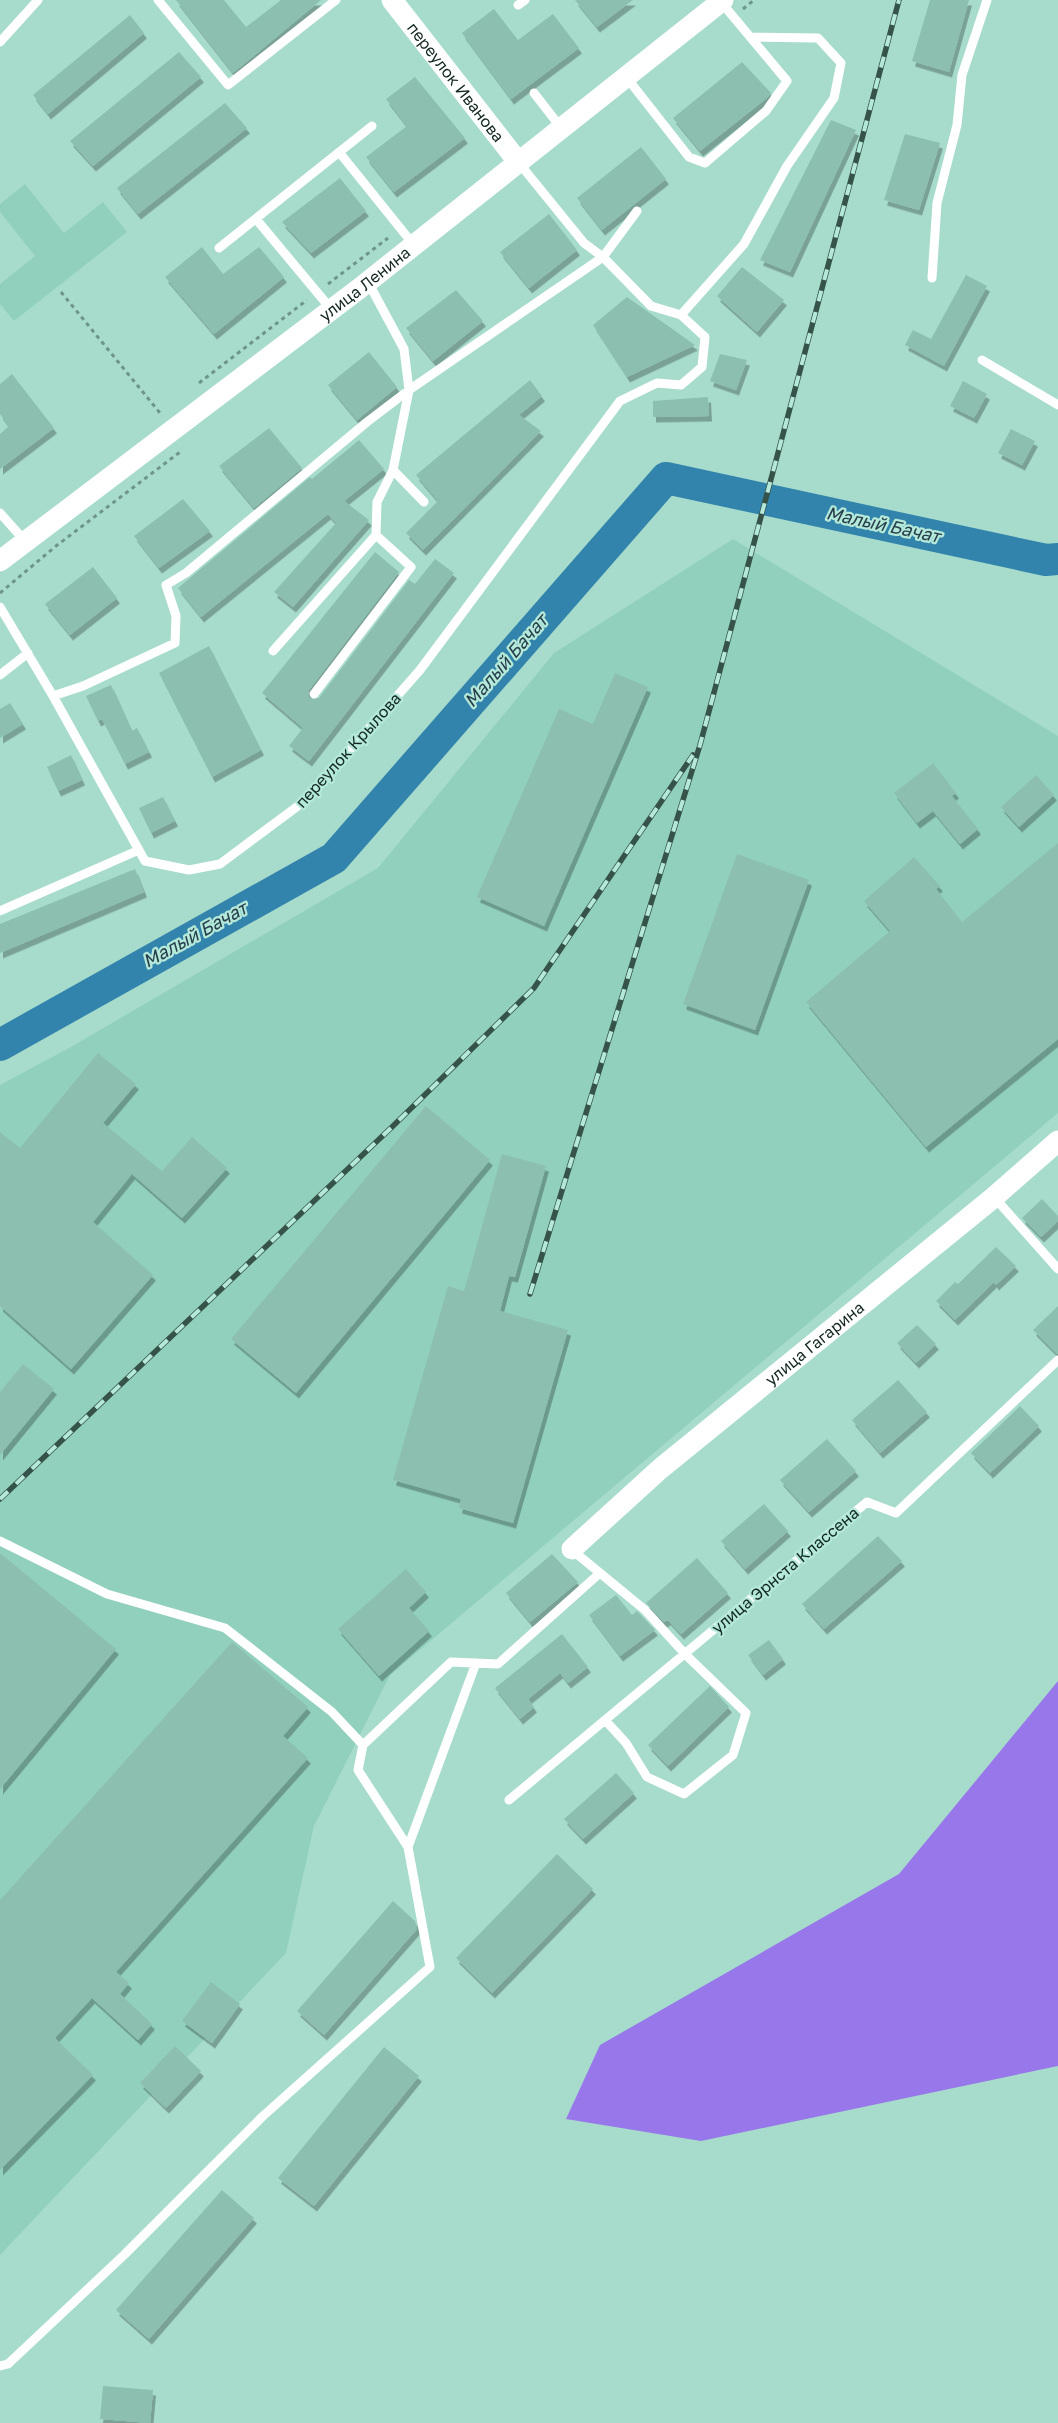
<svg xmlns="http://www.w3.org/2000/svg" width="1058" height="2423" viewBox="0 0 1058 2423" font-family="'Golos Text',sans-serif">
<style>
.built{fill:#92d0be}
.forest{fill:#9777e9}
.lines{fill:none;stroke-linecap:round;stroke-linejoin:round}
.river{stroke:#3384ad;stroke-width:32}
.building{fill:#8cbfb0;filter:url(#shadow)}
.path{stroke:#6d9589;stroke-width:3;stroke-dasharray:4 4;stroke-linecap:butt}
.service{stroke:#fff;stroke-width:9}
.tertiary{stroke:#fff;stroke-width:21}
.rail-casing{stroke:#36534a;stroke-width:5.5}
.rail{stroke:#b4e9d9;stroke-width:4;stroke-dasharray:11;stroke-linecap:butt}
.labels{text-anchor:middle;stroke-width:4.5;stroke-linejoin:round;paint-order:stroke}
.street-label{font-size:16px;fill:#122721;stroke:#b4e9d9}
.water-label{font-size:18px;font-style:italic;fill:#263e4c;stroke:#b4e9d9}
</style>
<defs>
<filter id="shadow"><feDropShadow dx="3" dy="5.5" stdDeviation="0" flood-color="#0004"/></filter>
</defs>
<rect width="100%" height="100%" fill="#a7dccc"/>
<!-- built -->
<path class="built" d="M25,184l39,49 39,-31 24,30 -113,89 -14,-17v-20l35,-28 -35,-44v-8z
M733,539l325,197v377l-668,562 -76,151 -28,127 -286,302v-1170l69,-37 309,-180 176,-215z"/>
<!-- forest -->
<path class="forest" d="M1058,1681v385l-357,75 -135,-22 34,-74 299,-171z"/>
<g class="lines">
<!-- river -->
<path class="river" d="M0,1045l334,-187 332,-380 380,82 12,-1"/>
</g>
<!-- building -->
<path class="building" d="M176,0h48l22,27 35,-27h40l-88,73z
M575,0h58l-36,27z
M930,0h39l-20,72 -37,-11z
M494,9l24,31 35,-26 26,34 -68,51 -49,-66z
M130,15l14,18 -96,81 -15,-19z
M179,52l22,25 -108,89 -23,-25z
M742,62l29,31 -4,5 -67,53 -27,-33z
M415,77l50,61 -71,54 -28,-35 41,-31 -21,-27z
M225,103l22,25 -109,86 -21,-26z
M831,120l25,10 -66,142 -30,-12z
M905,134l35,9 -21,67 -35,-10z
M641,147l25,32 -64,51 -25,-32z
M340,178l26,33 -55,42 -29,-31z
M549,214l28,36 -48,38 -29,-36z
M202,247l21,27 36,-27 25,30 -70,57 -49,-57z
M742,267l42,33 -27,32 -40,-36z
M966,275l21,11 -43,80 -39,-21 8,-15 18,9z
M456,290l27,31 -50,40 -27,-33z
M627,297l68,48 -68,32 -34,-52z
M369,352l28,35 -40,33 -29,-35z
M720,354l27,6 -11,30 -26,-9z
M12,374l42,54 -54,41v-35l9,-8 -9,-12v-30z
M530,380l12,16 -23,19 22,16 -118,119 -17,-17 32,-32 -22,-26z
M963,381l24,13 -13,24 -24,-12z
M708,397l1,19 -56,1v-16z
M269,428l33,40 -48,40 -35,-42z
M1011,429l24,12 -13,24 -24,-12z
M359,440l25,29 -40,32 25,19 -76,87 -19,-15 62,-69 -8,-9 -127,103 -23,-29 132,-111 2,2z
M183,499l27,32 -51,37 -25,-32z
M375,552l24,20 -90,118 -1,6 3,3 8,-1 90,-118 6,4 20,-25 19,14 -145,188 -20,-15 14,-18 -41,-35z
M93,567l24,31 -47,37 -25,-31z
M209,646l52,104 -49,27 -53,-104z
M615,673l33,14 -104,239 -67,-29 82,-188 34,15z
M111,685l21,46 5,-3 12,24 -24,12 -23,-45 -4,2 -12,-25z
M10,703l13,21 -23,14v-29z
M71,755l11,25 -24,11 -11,-24z
M933,763l23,30 -4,3 26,33 -18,15 -27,-33 -16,12 -23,-30z
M1036,775l18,20 -35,32 -18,-20z
M163,797l12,24 -24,12 -12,-25z
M1058,843v196l-132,108 -120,-145 84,-71 -26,-30 50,-44 26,29 -4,3 26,33z
M737,854l72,26 -54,150 -72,-26z
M135,869l9,23 -144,61v-29z
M98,1053l38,31 -33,39 59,48 30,-34 35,31 -45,50 -50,-44 -39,48 60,53 -82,94 -71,-63v-174l20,16z
M426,1106l64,54 -194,233 -65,-54z
M502,1154l44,12 -31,111 -6,-1 -9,35 68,19 -55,193 -54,-15 2,-9 -68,-19 55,-194 16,5z
M1042,1199l16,17v5l-17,16 -19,-19z
M996,1247l20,19 -20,19 -2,-3 -39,38 -19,-19 19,-19 3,2z
M1058,1306v48h-1l-24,-24z
M917,1325l19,19 -20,19 -19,-20z
M23,1364l31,25 -54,66v-63z
M898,1380l29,32 -47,41 -28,-33z
M1020,1406l19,20 -49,47 -19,-20z
M827,1439l29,32 -47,41 -29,-32z
M764,1504l24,27 -43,38 -24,-28z
M878,1536l24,25 -78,68 -22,-25z
M0,1553l116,96 -116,140z
M552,1554l26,28 -48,40 -24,-29z
M697,1558l31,35 -47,41 -13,-14 -4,2 -18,-19z
M406,1569l20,23 -17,16 20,23 -50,45 -41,-47z
M616,1595l16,20 5,-4 18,19 -35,26 -31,-41z
M562,1634l26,33 -20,16 -8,-10 -32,26 6,8 -14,12 -25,-31z
M769,1640l14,19 -20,16 -15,-20z
M232,1642l76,65 -25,29 25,22 -192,214 13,11 -9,11 32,30 -14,16 -46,-42 -37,40 38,37 -93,95v-270z
M710,1686l19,21 -61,59 -20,-21z
M616,1773l18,20 -51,46 -19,-20z
M557,1854l36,35 -101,104 -36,-35z
M393,1901l22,20 2,8 -93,106 -27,-24z
M211,1982l29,22 -28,39 -30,-22z
M175,2046l26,25 -35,37 -26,-25z
M384,2047l35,29 -105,130 -36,-28z
M222,2190l32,28 -105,121 -33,-29z
M103,2386l50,4 -3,33 -50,-4z"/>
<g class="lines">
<!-- path -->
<path class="path" d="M743,9l11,-9
M328,284l60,-46
M61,292l99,121
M199,383l108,-83
M0,593l56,-47 124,-94"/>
<!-- service -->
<path class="service" d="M158,0l70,85 108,-85
M518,5l7,-5
M0,42l38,-42
M627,78l62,79 16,6 61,-52 21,-30 -66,-79
M534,93l28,36
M339,152l74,92
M519,163l65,80 19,14 48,49 30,9 63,-71 43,-78 47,-68 7,-35 -23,-25 -67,-1
M256,219l75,90
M219,248l153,-122
M932,278l5,-75 20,-78 5,-50 25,-75
M982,360l76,45
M393,470l31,32
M0,513l25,28
M0,607l53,89 92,165 44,9 31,-6 86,-64 114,-130 200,-269 37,-18 24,2 21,-18 3,-30 -24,-22
M273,651l103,-116 1,-33 16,-32 16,-80 -5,-41 -36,-67
M0,675l28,-22
M314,694l97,-127 -35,-32
M53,696l30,-10 92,-43 1,-27 -10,-31 20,-12 181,-151 42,-32 194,-133 34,-46
M0,911l139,-61
M993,1198l8,7 57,64
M0,1541l107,53 118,34 107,84 31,33 88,-83 47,2 102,-91
M572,1550l73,60 40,44 61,59 -13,42 -49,39 -37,-17 -21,-34 -21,-23
M363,1745l-5,25 50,77 68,-184
M509,1800l358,-298 29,11 162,-153
M0,2366l8,-2 116,-109 138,-138 168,-150 -22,-120"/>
<!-- tertiary -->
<g class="tertiary">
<path id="s1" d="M392,0l127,163"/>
<path id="s2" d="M0,561l360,-273 363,-288"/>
<path id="s3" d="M572,1549l88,-80 333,-271 65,-57"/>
</g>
<!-- rail casing -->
<g class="rail-casing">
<path id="rail" d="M530,1294l170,-549 199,-745
M0,1499l393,-373 141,-138 159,-233"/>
</g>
<!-- rail -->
<use href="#rail" class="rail"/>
</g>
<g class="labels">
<!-- street labels -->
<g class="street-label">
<text dy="6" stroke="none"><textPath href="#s1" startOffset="104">переулок Иванова</textPath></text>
<text dy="6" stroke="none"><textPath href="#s2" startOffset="458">улица Ленина</textPath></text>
<text transform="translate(348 750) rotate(-48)" y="6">переулок Крылова</text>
<text dy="6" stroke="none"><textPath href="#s3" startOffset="318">улица Гагарина</textPath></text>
<text transform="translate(785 1570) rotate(-40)" y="6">улица Эрнста Классена</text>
</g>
<!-- water labels -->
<g class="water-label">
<text transform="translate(883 525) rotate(12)" y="6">Малый Бачат</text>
<text transform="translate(506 661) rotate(-49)" y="6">Малый Бачат</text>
<text transform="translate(195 935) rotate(-29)" y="6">Малый Бачат</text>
</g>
</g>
</svg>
